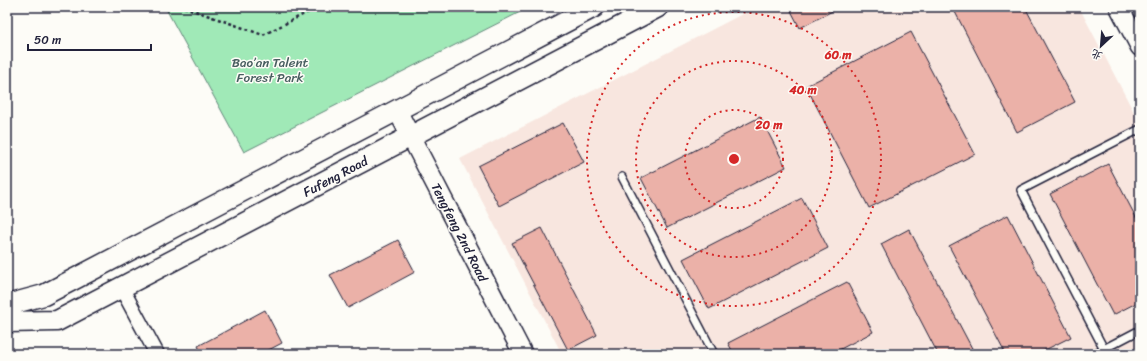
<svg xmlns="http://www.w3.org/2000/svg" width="1147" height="361" viewBox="0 0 1147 361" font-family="Sriracha,'LXGW WenKai TC',sans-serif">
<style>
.built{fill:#f8e6df}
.green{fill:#a0e9b7;stroke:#618679}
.building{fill:#ebb1a8;stroke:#22223b}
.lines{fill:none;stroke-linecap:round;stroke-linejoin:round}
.service-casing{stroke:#22223b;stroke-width:10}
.minor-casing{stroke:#22223b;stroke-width:17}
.tertiary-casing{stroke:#22223b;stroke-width:21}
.secondary-casing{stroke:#22223b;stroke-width:23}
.path{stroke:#22223b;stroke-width:2.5;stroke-dasharray:3 3;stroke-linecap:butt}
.service{stroke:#fdfcf7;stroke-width:7}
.minor{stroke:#fdfcf7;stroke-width:14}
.tertiary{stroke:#fdfcf7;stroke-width:18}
.secondary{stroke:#fdfcf7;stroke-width:20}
.ring{fill:none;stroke:#d62828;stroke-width:2;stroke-dasharray:2 4}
.labels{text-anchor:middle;stroke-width:3;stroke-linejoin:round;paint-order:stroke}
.park-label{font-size:13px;fill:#485e60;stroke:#fdfcf7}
.street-label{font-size:13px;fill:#22223b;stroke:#fdfcf7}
.centre{fill:#d62828;stroke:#fdfcf7;stroke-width:2}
.ring-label{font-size:12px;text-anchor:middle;font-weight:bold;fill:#d62828;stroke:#fdfcf7;stroke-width:3;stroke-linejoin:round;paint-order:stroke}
</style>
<rect width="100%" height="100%" fill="#fdfcf7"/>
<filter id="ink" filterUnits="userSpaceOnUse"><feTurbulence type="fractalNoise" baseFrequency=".025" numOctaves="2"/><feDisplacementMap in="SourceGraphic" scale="8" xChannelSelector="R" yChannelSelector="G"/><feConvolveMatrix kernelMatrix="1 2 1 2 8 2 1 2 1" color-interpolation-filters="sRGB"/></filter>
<g filter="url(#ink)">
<!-- built -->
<path class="built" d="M756,7h323l61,117v230h-578l-102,-195z"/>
<!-- green -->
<path class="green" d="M165,7h365l-286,145z"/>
<!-- building -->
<path class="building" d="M789,7h51l-40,21z
M959,7h66l50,95 -58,30 -63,-122z
M911,32l64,122 -106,54 -63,-122z
M760,117l26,50 -119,61 -26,-50z
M563,123l21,39 -85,44 -21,-40z
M1108,164l32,61v76l-27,14 -63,-121z
M802,198l26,50 -119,61 -26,-50z
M1008,215l63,122 -34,17h-31l-57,-108z
M542,228l55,107 -29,15 -56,-107z
M909,229l66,125h-37l-57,-110z
M398,240l17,32 -67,36 -18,-33z
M847,282l26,50 -42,22h-97l-6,-11z
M265,310l17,33 -21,11h-59l-4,-8z"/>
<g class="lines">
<!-- service casing -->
<g class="service-casing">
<path id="service" d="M622,177l92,177
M1104,349l-83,-159 119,-61
M1094,354l46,-24"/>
</g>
<!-- minor casing -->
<g class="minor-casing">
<path id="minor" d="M121,287l36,67"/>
</g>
<!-- tertiary casing -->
<g class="tertiary-casing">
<path id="tertiary" d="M1119,7l21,40
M397,110l126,244"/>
</g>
<!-- secondary casing -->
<g class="secondary-casing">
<path id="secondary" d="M7,305l37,-10 550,-288
M7,322l50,-1 601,-314"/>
</g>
<!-- path -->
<path class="path" d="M184,7l79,28 55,-28
M156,9l15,-2"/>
<!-- service -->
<use href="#service" class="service"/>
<!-- minor -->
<use href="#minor" class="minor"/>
<!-- tertiary -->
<use href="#tertiary" class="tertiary"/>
<!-- secondary -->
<use href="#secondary" class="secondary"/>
</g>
</g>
<!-- distance rings -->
<g class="ring">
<circle cx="734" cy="159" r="49"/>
<circle cx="734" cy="159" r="98"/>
<circle cx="734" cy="159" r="147"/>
</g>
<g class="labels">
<!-- park labels -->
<g class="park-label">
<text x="270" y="67">Bao’an Talent<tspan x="270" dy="15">Forest Park</tspan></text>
</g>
<!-- street labels -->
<g class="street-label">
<text transform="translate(335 176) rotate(-28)" y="5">Fufeng Road</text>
<text transform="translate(460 232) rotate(63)" y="5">Tengfeng 2nd Road</text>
</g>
</g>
<circle cx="734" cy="159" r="6" class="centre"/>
<g class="ring-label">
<text x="838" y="59">60 m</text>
<text x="803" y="94">40 m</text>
<text x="769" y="129">20 m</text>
</g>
<!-- margin -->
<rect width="1147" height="361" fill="none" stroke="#fdfcf7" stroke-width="24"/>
<rect x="12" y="12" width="1123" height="337" fill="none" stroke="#22223b" stroke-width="1.5" filter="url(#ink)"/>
<!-- north arrow -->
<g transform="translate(1101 46) rotate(206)" stroke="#fdfcf7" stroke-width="3" paint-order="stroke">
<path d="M0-3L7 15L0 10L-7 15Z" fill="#22223b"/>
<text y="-6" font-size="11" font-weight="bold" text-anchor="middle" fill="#22223b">北</text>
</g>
<!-- scale -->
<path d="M28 44v6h123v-6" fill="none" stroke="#22223b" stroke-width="2"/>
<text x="34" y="44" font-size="12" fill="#22223b" stroke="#fdfcf7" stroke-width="3" paint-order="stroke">50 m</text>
</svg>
